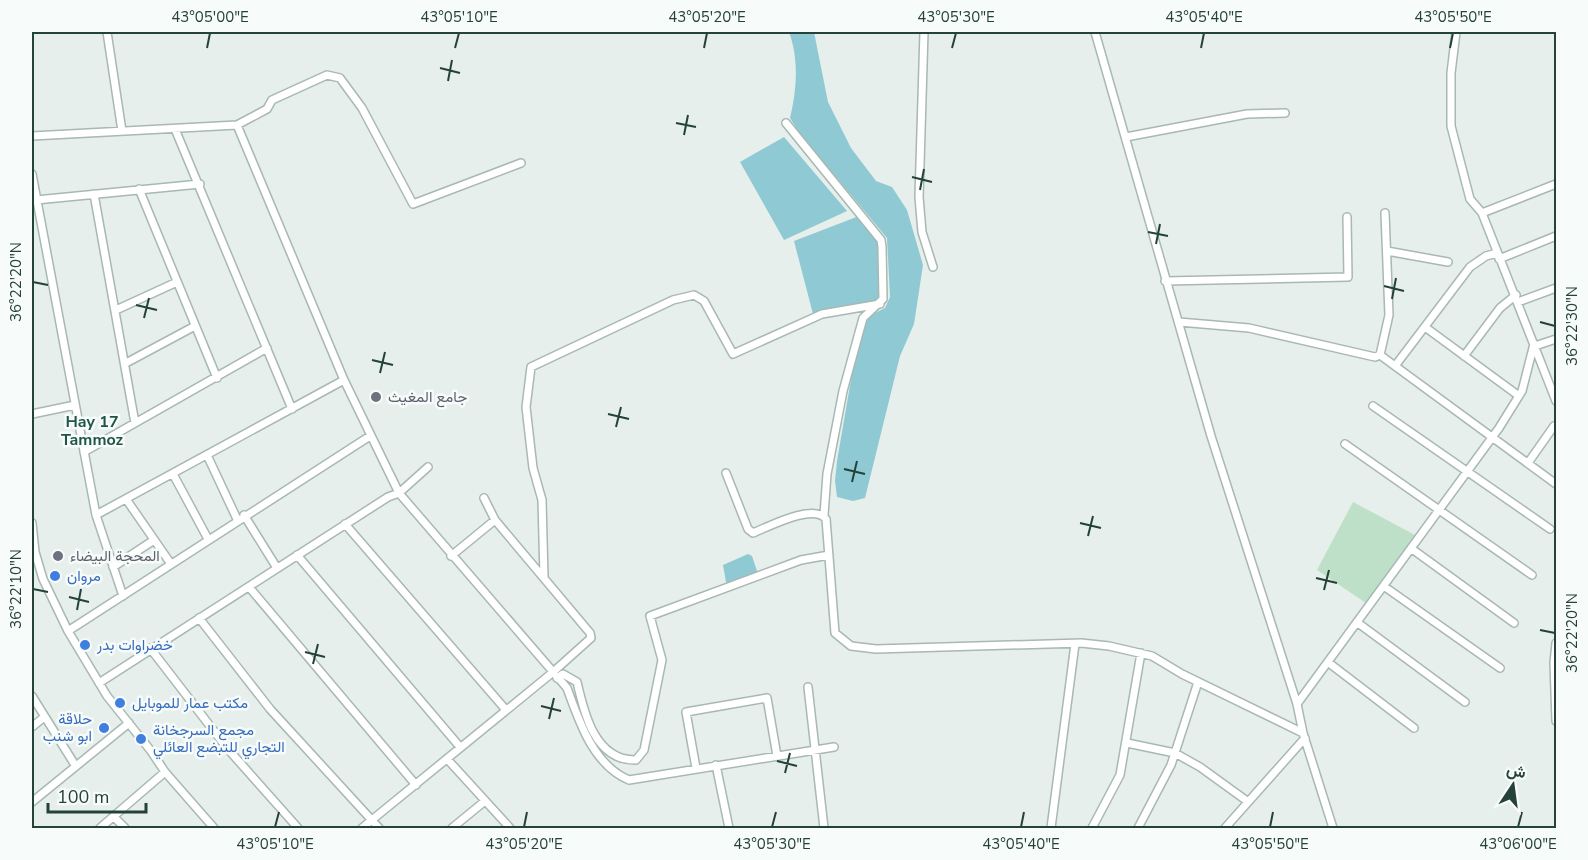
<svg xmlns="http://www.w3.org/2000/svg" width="1588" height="860" viewBox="0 0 1588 860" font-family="'Nunito Sans',Vazirmatn,sans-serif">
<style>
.green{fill:#bfe0c8}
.water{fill:#8ec9d4}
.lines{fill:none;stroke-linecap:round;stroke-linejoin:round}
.minor-casing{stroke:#a8b8b2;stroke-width:10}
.minor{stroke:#fff;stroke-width:7}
.ticks{fill:none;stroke:#24423a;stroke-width:2}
.worship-dot{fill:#6b7280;stroke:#f7fbf9;stroke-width:2}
.shop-dot{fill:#3f7fe0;stroke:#f7fbf9;stroke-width:2}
.labels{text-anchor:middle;stroke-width:5;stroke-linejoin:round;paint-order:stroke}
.worship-label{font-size:15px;fill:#5b616d;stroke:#f7fbf9;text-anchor:start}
.shop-label{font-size:15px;fill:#366cbe;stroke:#f7fbf9;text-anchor:start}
.neighbourhood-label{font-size:16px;font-weight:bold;fill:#1f5548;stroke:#f7fbf9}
.neatline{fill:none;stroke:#24423a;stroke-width:2}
.ticks-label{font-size:15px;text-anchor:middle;fill:#24423a}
</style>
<rect width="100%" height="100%" fill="#e6efeb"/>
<!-- green -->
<path class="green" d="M1353,502l62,33 -30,48 -19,20 -49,-33z"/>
<!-- water -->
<path class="water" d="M789,32h25l14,70 23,46 25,33 16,6 15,23 16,55 -9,59 -14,32 -35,142 -12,3 -16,-4 -2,-16 2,-20 16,-93 13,-45 5,-8 14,-7 5,-11 -3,-59 -87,-104 -10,-16c7,-28 9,-59 -1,-86z
M784,137l63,74 -63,29 -44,-78z
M859,216l20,25v60l-58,9 -8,4 -19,-73z
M748,554l4,2 5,15 -3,4 -24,9 -4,-2 -3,-17z"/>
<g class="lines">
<!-- minor casing -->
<g class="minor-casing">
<path id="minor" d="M107,32l15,99
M924,32l-5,165 3,35 11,35
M1095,32l116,404 86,268 6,29 30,95
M1456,32l-5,41v53l19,73 12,14 74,188
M786,123l95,117 1,7 1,52 -20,19 -20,73 -16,83 -3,41
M237,125l107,255 55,113 168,195c12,33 26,77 62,92l205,-33
M175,129l117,280
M32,136l205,-11 30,-16 5,-9 55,-25 13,3 22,30 51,96 108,-41
M1126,137l121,-23 38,-1
M32,174l64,341 27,81
M139,189l78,189
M94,194l41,229
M36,200l164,-16
M1482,213l74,-29
M1387,251l61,11
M1499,259l57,-23
M1165,281l183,-4 -1,-60
M1518,302l38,-14
M116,310l61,-28
M1179,322l70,6 126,29 5,-2 9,-40 -4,-102
M1425,327l94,69
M1535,346l21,-7
M1380,355l176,129
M1464,356l36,-48 16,-13
M126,363l69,-37
M1395,366l75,-99 16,-11 11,-3
M1373,406l177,123
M32,414l43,-9
M1345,444l187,131
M84,452l183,-104
M207,455l30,64
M1528,463l26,-37
M726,473l22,56 5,4c17,-7 61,-30 73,-14l9,114 16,13 25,3 205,-6 28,3 43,10 30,18 121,59
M173,474l35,65
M126,499l45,65
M96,515l248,-135
M244,515l33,53
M32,523l3,29 8,27 25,52 39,65 44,55 14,21 49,56
M345,524l161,186
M1412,549l102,74
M297,555l163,192
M451,556l44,-36
M113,567l41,-27
M544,577l-2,-77 -9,-32 -7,-61 5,-40 142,-67 21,-5 10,6 29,53 89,-40 58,-10
M249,587l167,198
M1385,587l115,81
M199,618l71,91 109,119
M1358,623l107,79
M68,631l302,-195
M1556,643l-2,20 2,58
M150,648l77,100 71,80
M1329,663l85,65
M557,678l6,-4 14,8c7,31 18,79 59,78l8,-10 18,-90 -12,-44 151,-56 28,-5
M99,683l289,-186 11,-4 29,-26
M808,687l16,141
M32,696l43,69
M1297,704l202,-276 23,-37 12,-47
M32,727l11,-9
M1127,743l48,10 25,14 47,34
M448,760l62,68
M716,765l13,63
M696,768l-10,-56 81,-14 10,58
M32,802l97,-79
M114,817l11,11
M100,828l65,-56
M362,828l190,-155 39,-35 -1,-5 -95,-113 -11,-22
M452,828l33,-27
M1051,828l24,-184
M1092,828l28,-53 21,-122
M1138,828l33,-63 27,-83
M1225,828l80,-90"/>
</g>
<!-- minor -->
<use href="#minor" class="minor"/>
</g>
<!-- ticks -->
<path class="ticks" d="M207,48l3,-15M455,48l4,-15M704,48l3,-15M952,48l4,-15M1201,48l3,-15M1450,48l3,-15M440,68l20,5M448,81l4,-21M676,123l20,4M684,135l4,-20M912,177l20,5M920,190l4,-21M1148,232l20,4M1156,244l4,-20M33,282l15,3M1384,286l20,5M1392,299l4,-21M136,305l21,5M144,318l5,-20M1540,322l15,4M372,360l21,5M380,373l5,-21M608,414l21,5M616,427l5,-20M844,469l21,5M852,482l5,-21M1080,523l21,5M1088,536l5,-20M1316,578l21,5M33,589l15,3M1324,590l5,-20M69,597l20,5M77,610l4,-21M1540,630l15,3M305,652l20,5M313,664l5,-20M541,706l20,5M549,719l5,-21M777,761l20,5M785,773l5,-20M275,827l4,-15M524,827l3,-15M772,827l4,-15M1021,827l3,-15M1270,827l3,-15M1518,827l4,-15"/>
<!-- markers -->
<g class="worship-dot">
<circle cx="376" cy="397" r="6"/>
<circle cx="58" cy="556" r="6"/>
</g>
<g class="shop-dot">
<circle cx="55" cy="576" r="6"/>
<circle cx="85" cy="645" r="6"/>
<circle cx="120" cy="703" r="6"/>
<circle cx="104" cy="728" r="6"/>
<circle cx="141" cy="739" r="6"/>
</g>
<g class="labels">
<!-- worship labels -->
<g class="worship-label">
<text x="388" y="402">جامع المغيث</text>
<text x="70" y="561">المحجة البيضاء</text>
</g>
<!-- shop labels -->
<g class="shop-label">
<text x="67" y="581">مروان</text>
<text x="97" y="650">خضراوات بدر</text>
<text x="132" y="708">مكتب عمار للموبايل</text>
<text x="92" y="724" text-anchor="end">حلاقة<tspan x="92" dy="17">ابو شنب</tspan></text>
<text x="153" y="735">مجمع السرجخانة<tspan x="153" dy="17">التجاري للتبضع العائلي</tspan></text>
</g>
<!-- neighbourhood labels -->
<g class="neighbourhood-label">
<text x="92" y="427">Hay 17<tspan x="92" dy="18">Tammoz</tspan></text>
</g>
</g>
<!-- border -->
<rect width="1588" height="860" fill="none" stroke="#f7fbf9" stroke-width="66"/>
<!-- north arrow -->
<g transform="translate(1513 785) rotate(13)" stroke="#f7fbf9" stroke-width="4.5" paint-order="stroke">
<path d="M0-4.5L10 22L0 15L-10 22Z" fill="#24423a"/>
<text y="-9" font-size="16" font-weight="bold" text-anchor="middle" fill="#24423a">ش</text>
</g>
<!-- scale -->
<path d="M48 803v9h98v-9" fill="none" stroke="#24423a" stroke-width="3"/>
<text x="57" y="803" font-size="18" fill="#24423a" stroke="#f7fbf9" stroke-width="4.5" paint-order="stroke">100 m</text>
<rect x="33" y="33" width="1522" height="794" class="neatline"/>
<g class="ticks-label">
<text x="210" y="22">43°05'00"E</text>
<text x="459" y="22">43°05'10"E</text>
<text x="707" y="22">43°05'20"E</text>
<text x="956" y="22">43°05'30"E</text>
<text x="1204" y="22">43°05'40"E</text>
<text x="1453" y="22">43°05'50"E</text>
<text transform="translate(16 282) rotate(-90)" y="5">36°22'20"N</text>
<text transform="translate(1572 326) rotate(-90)" y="5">36°22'30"N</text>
<text transform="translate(16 589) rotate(-90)" y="5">36°22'10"N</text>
<text transform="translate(1572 633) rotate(-90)" y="5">36°22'20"N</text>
<text x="275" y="849">43°05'10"E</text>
<text x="524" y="849">43°05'20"E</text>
<text x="772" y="849">43°05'30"E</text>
<text x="1021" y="849">43°05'40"E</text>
<text x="1270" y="849">43°05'50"E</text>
<text x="1518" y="849">43°06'00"E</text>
</g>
</svg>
